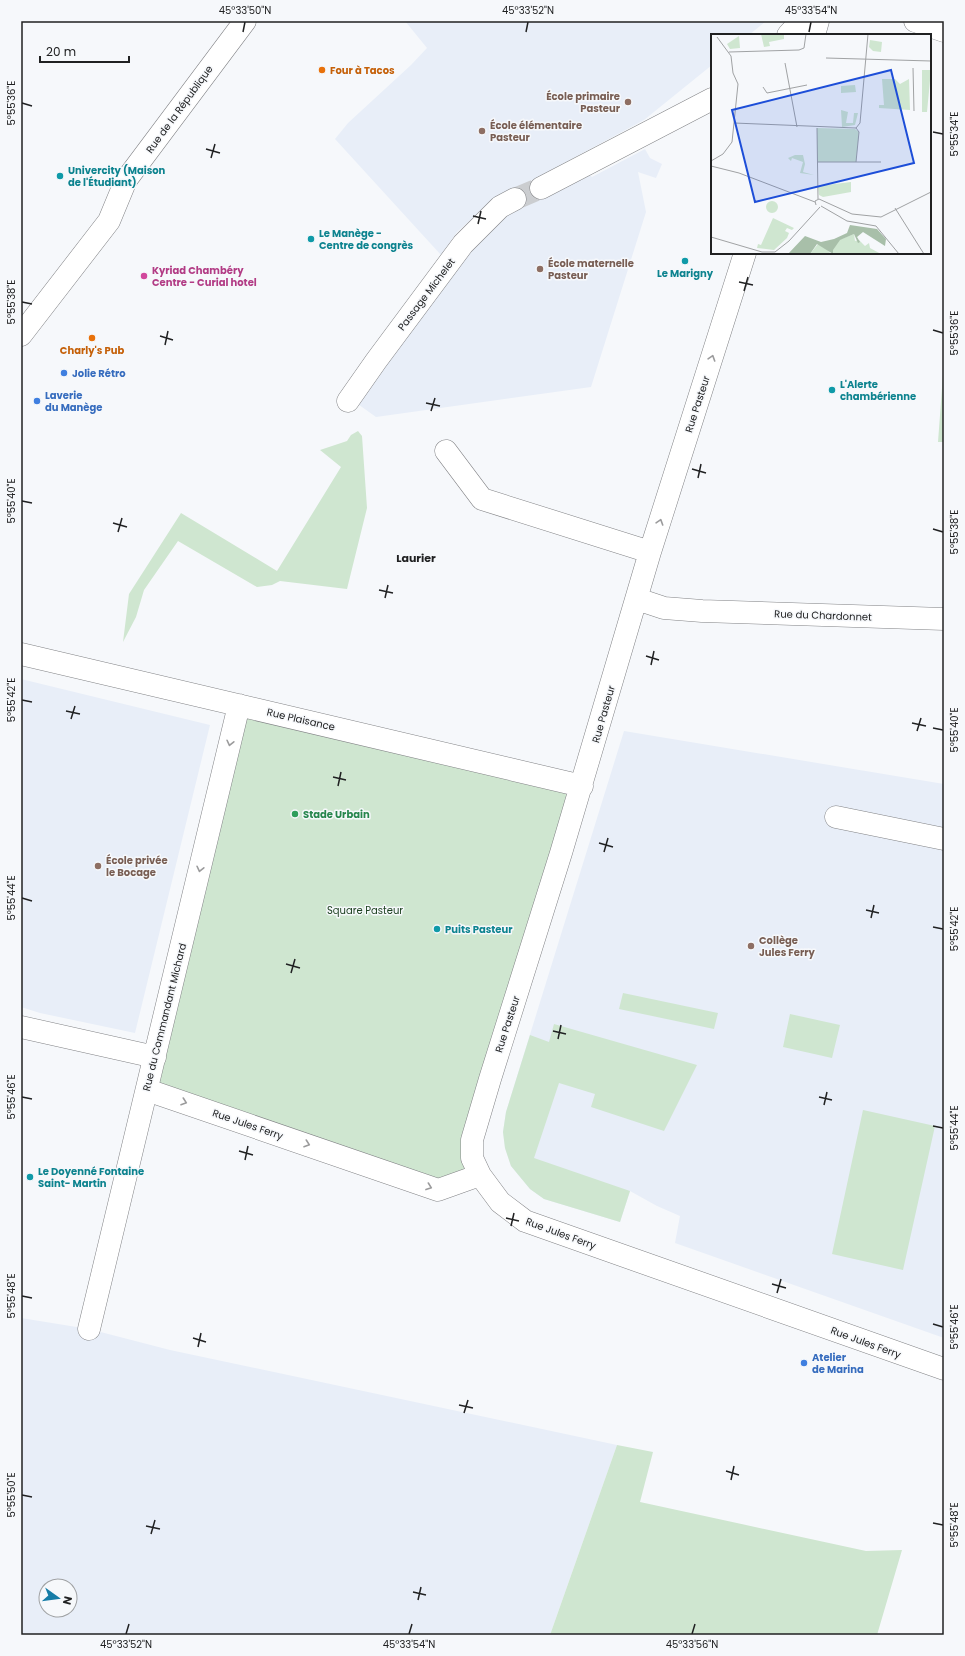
<svg xmlns="http://www.w3.org/2000/svg" width="965" height="1656" viewBox="0 0 965 1656" font-family="Poppins,sans-serif">
<style>
.built{fill:#e8eef8;fill-rule:evenodd}
.green{fill:#cfe6d0}
.lines{fill:none;stroke-linecap:round;stroke-linejoin:round}
.minor-tunnel{stroke:#cbcdd0;stroke-width:22;stroke-dasharray:22 11;stroke-linecap:butt}
.minor-casing{stroke:#828386;stroke-width:23}
.minor{stroke:#fff;stroke-width:22}
.oneway{stroke:#9b9b9c}
.ticks{fill:none;stroke:#202122;stroke-width:1.5}
.food-dot{fill:#e8710a;stroke:#f6f8fb;stroke-width:1.5}
.education-dot{fill:#8d6e63;stroke:#f6f8fb;stroke-width:1.5}
.culture-dot{fill:#0f9aa8;stroke:#f6f8fb;stroke-width:1.5}
.hotel-dot{fill:#d1479c;stroke:#f6f8fb;stroke-width:1.5}
.shop-dot{fill:#3f7fe0;stroke:#f6f8fb;stroke-width:1.5}
.leisure-dot{fill:#2e9e5b;stroke:#f6f8fb;stroke-width:1.5}
.labels{text-anchor:middle;stroke-width:3;stroke-linejoin:round;paint-order:stroke}
.food-label{font-size:10px;font-weight:bold;fill:#c56008;stroke:#f6f8fb;text-anchor:start}
.education-label{font-size:10px;font-weight:bold;fill:#785e54;stroke:#f6f8fb;text-anchor:start}
.street-label{font-size:10px;fill:#202122;stroke:#f6f8fb}
.culture-label{font-size:10px;font-weight:bold;fill:#0d838f;stroke:#f6f8fb;text-anchor:start}
.hotel-label{font-size:10px;font-weight:bold;fill:#b23c85;stroke:#f6f8fb;text-anchor:start}
.shop-label{font-size:10px;font-weight:bold;fill:#366cbe;stroke:#f6f8fb;text-anchor:start}
.leisure-label{font-size:10px;font-weight:bold;fill:#27864d;stroke:#f6f8fb;text-anchor:start}
.park-label{font-size:10px;fill:#1e4221;stroke:#f6f8fb}
.neighbourhood-label{font-size:11px;font-weight:bold;fill:#202122;stroke:#f6f8fb}
.inset-road{fill:none;stroke:#a0a2a4;stroke-width:1}
.view{fill:#1d4ed8;fill-opacity:0.15;stroke:#1d4ed8;stroke-width:2}
.inset-edge{fill:none;stroke:#202122;stroke-width:2}
.neatline{fill:none;stroke:#202122;stroke-width:1.5}
.ticks-label{font-size:10px;text-anchor:middle;fill:#202122}
</style>
<rect width="100%" height="100%" fill="#f6f8fb"/>
<!-- built -->
<path class="built" d="M405,21h361l-17,14h-37v30l-68,55 -156,84 -31,28 -16,23 -106,-116 13,-16 63,-58 16,-17z
M645,149l5,9 12,6 -6,14 -18,-6 8,40 -55,175 -215,30 -21,-15 80,-111 63,-74 86,-47 8,7z
M21,679l189,46 -75,308 -95,-20 -19,-6z
M624,731l320,53v554l-269,-95 5,-27 -23,-10 -27,-15 -10,31 -76,-23 -14,-10 -19,-23 -6,-18 -2,-16 3,-20z
M21,1318l68,11 81,21 447,95 -67,190h-529zM46,1586h24v24h-24z"/>
<!-- green -->
<path class="green" d="M944,361v81h-6z
M358,431l4,5 5,72 -20,81 -67,-8 -8,4 -15,2 -79,-46 -34,49 -8,27 -13,25 6,-48 52,-81 96,58 64,-104 -21,-17 27,-9 4,-6z
M239,705l343,81 -110,354 8,35 -42,15 -291,-100z
M623,993l95,20 -4,16 -95,-20z
M790,1014l50,11 -8,33 -49,-11z
M554,1024l143,41 -33,66 -73,-24 4,-13 -36,-11 -25,75 96,33 -10,31 -76,-23 -14,-10 -19,-23 -6,-18 -2,-16 3,-20 24,-77 19,7z
M863,1110l72,16 -32,144 -71,-16z
M617,1445l36,7 -13,50 226,49 36,-1 -25,85h-327z"/>
<g class="lines">
<!-- minor-tunnel -->
<path class="minor-tunnel" d="M515,199l26,-11"/>
<!-- minor casing -->
<g class="minor-casing">
<path id="minor" d="M915,21l29,10
M788,35l13,-14
M814,35l4,-14
M541,188l171,-89
M745,253l-95,299 -89,301 -71,226 -18,61v18l8,17 20,27 25,19 419,148
M21,335l88,-114 17,-41 119,-159
M348,401l28,-40 87,-117 37,-37 15,-8
M446,451l36,48 168,53
M637,599l27,9 38,3 242,8
M21,654l561,132
M836,817l108,22
M21,1027l134,30
M147,1090l291,100 42,-15
M89,1329l150,-624"/>
</g>
<!-- minor -->
<use href="#minor" class="minor"/>
</g>
<!-- one-way arrows -->
<defs><path id="oneway-chevron" d="M-2-3.5L2.5 0L-2 3.5" fill="none" stroke-width="1.6" stroke-linecap="round" stroke-linejoin="round"/></defs>
<g class="oneway">
<use href="#oneway-chevron" transform="translate(712 358) rotate(-72)"/>
<use href="#oneway-chevron" transform="translate(660 522) rotate(-72)"/>
<use href="#oneway-chevron" transform="translate(230 743) rotate(103)"/>
<use href="#oneway-chevron" transform="translate(200 869) rotate(103)"/>
<use href="#oneway-chevron" transform="translate(184 1102) rotate(19)"/>
<use href="#oneway-chevron" transform="translate(307 1144) rotate(19)"/>
<use href="#oneway-chevron" transform="translate(429 1187) rotate(20)"/>
</g>
<!-- ticks -->
<path class="ticks" d="M243,32l2,-10M526,32l2,-10M809,32l2,-10M22,103l10,3M933,132l10,2M206,149l14,4M211,158l4,-14M473,216l13,3M478,224l3,-13M739,282l14,3M744,291l4,-14M22,302l10,2M933,330l10,3M160,336l13,4M165,345l3,-14M426,403l14,3M431,411l4,-13M692,469l14,4M698,478l3,-14M22,501l10,2M113,523l14,4M933,529l10,3M118,532l4,-14M379,590l14,3M385,598l3,-13M646,656l13,4M651,665l3,-14M22,700l10,2M66,711l14,3M71,719l4,-13M912,723l14,3M933,728l10,2M917,731l4,-13M333,777l13,3M338,786l3,-14M599,843l14,4M604,852l4,-14M22,898l10,3M866,910l13,3M871,918l3,-13M933,927l10,2M286,964l14,4M291,973l4,-14M553,1031l13,3M558,1039l3,-14M22,1097l10,2M819,1097l13,3M824,1105l3,-13M933,1126l10,2M239,1151l14,4M245,1160l3,-14M506,1218l13,3M511,1226l3,-13M772,1284l14,4M777,1293l4,-14M22,1296l10,2M933,1324l10,3M193,1338l13,4M198,1347l3,-14M459,1405l14,3M464,1413l4,-13M726,1471l13,4M731,1480l3,-14M22,1495l10,2M933,1523l10,2M146,1526l14,3M151,1534l4,-14M413,1592l13,3M418,1600l3,-13M126,1634l3,-10M409,1634l3,-10M692,1634l3,-10"/>
<!-- markers -->
<g class="food-dot">
<circle cx="322" cy="70" r="4"/>
<circle cx="92" cy="338" r="4"/>
</g>
<g class="education-dot">
<circle cx="628" cy="102" r="4"/>
<circle cx="482" cy="131" r="4"/>
<circle cx="540" cy="269" r="4"/>
<circle cx="98" cy="866" r="4"/>
<circle cx="751" cy="946" r="4"/>
</g>
<g class="culture-dot">
<circle cx="60" cy="176" r="4"/>
<circle cx="311" cy="239" r="4"/>
<circle cx="685" cy="261" r="4"/>
<circle cx="832" cy="390" r="4"/>
<circle cx="437" cy="929" r="4"/>
<circle cx="30" cy="1177" r="4"/>
</g>
<circle class="hotel-dot" cx="144" cy="276" r="4"/>
<g class="shop-dot">
<circle cx="64" cy="373" r="4"/>
<circle cx="37" cy="401" r="4"/>
<circle cx="804" cy="1363" r="4"/>
</g>
<circle class="leisure-dot" cx="295" cy="814" r="4"/>
<g class="labels">
<!-- food labels -->
<g class="food-label">
<text x="330" y="74">Four à Tacos</text>
<text x="92" y="354" text-anchor="middle">Charly's Pub</text>
</g>
<!-- education labels -->
<g class="education-label">
<text x="620" y="100" text-anchor="end">École primaire<tspan x="620" dy="12">Pasteur</tspan></text>
<text x="490" y="129">École élémentaire<tspan x="490" dy="12">Pasteur</tspan></text>
<text x="548" y="267">École maternelle<tspan x="548" dy="12">Pasteur</tspan></text>
<text x="106" y="864">École privée<tspan x="106" dy="12">le Bocage</tspan></text>
<text x="759" y="944">Collège<tspan x="759" dy="12">Jules Ferry</tspan></text>
</g>
<!-- street labels -->
<g class="street-label">
<text transform="translate(179 109) rotate(-54)" y="4">Rue de la République</text>
<text transform="translate(426 294) rotate(-53)" y="4">Passage Michelet</text>
<text transform="translate(697 404) rotate(-72)" y="4">Rue Pasteur</text>
<text transform="translate(823 615) rotate(2)" y="4">Rue du Chardonnet</text>
<text transform="translate(603 714) rotate(-74)" y="4">Rue Pasteur</text>
<text transform="translate(301 719) rotate(13)" y="4">Rue Plaisance</text>
<text transform="translate(164 1017) rotate(-76)" y="4">Rue du Commandant Michard</text>
<text transform="translate(507 1024) rotate(-72)" y="4">Rue Pasteur</text>
<text transform="translate(248 1124) rotate(19)" y="4">Rue Jules Ferry</text>
<text transform="translate(561 1233) rotate(20)" y="4">Rue Jules Ferry</text>
<text transform="translate(866 1342) rotate(20)" y="4">Rue Jules Ferry</text>
</g>
<!-- culture labels -->
<g class="culture-label">
<text x="68" y="174">Univercity (Maison<tspan x="68" dy="12">de l'Étudiant)</tspan></text>
<text x="319" y="237">Le Manège -<tspan x="319" dy="12">Centre de congrès</tspan></text>
<text x="685" y="277" text-anchor="middle">Le Marigny</text>
<text x="840" y="388">L'Alerte<tspan x="840" dy="12">chambérienne</tspan></text>
<text x="445" y="933">Puits Pasteur</text>
<text x="38" y="1175">Le Doyenné Fontaine<tspan x="38" dy="12">Saint- Martin</tspan></text>
</g>
<!-- hotel labels -->
<g class="hotel-label">
<text x="152" y="274">Kyriad Chambéry<tspan x="152" dy="12">Centre - Curial hotel</tspan></text>
</g>
<!-- shop labels -->
<g class="shop-label">
<text x="72" y="377">Jolie Rétro</text>
<text x="45" y="399">Laverie<tspan x="45" dy="12">du Manège</tspan></text>
<text x="812" y="1361">Atelier<tspan x="812" dy="12">de Marina</tspan></text>
</g>
<!-- leisure labels -->
<g class="leisure-label">
<text x="303" y="818">Stade Urbain</text>
</g>
<!-- park labels -->
<g class="park-label">
<text x="365" y="914">Square Pasteur</text>
</g>
<!-- neighbourhood labels -->
<g class="neighbourhood-label">
<text x="416" y="562">Laurier</text>
</g>
</g>
<!-- overview -->
<g transform="translate(711 34)">
<rect width="220" height="220" fill="#f6f8fb"/>
<path d="M50,0h23v5l-15,3 1,4 -6,1zM28,2l1,12 -10,1 -3,-5zM159,6l12,2 -1,10 -8,-1 -4,-4zM211,36h9l-4,42h-5zM171,45h13l5,5 9,-5 1,31 -31,-2v-3h5zM144,51l1,7 -15,1v-7zM130,76l7,2 -2,11h7l1,-10h4l-3,12 -13,2zM106,94l38,1 4,3 -3,30h-39zM84,121h8l2,9 -2,8 11,3 -14,-2 3,-11 -11,-4 -1,3 -3,-3zM140,148v10l-28,5 -4,-2 -1,-9zM55 173a6 6 0 1 1 12 0a6 6 0 1 1-12 0ZM62,184l21,10 -2,2 -5,-2 -2,3 4,2 -2,5 -13,12 -17,-2 1,-4 3,1zM143,200l1,7 4,-1 6,6 4,-3 1,5 11,6h-48v-5l6,-9zM107,210l6,2 7,8h-21z" fill="#cfe6d0"/>
<path d="M139,191l27,4 9,10 -1,7 -22,-14 -6,5 3,5 -2,1 -4,-9 -14,6 -7,10v4l-16,-10 -7,10h-22l17,-18 16,6 13,-3 13,-6z" fill="#a8bfa9"/>
<path class="inset-road" d="M18,18l70,-2 5,-2 2,-14M115,24l105,3M74,29l12,64M202,34l1,43M52,53l4,6 40,-8M23,89l122,5M106,94l1,71M145,94l4,-5 8,-89M0,127l12,-7 9,-12 6,-58 -5,-11 -2,-17 -14,-19M106,128h64M145,128l3,-30 -3,-4M0,132l28,7 76,29M105,171l-1,-4 4,-2 33,15 29,3 50,-25M110,172l26,15 29,5 23,28M184,174l29,46M0,203l51,15h13l14,-11 31,-34"/>
<path class="view" d="M180,36l23,93 -159,39 -23,-92z"/>
<rect width="220" height="220" class="inset-edge"/>
</g>
<!-- border -->
<rect width="965" height="1656" fill="none" stroke="#f6f8fb" stroke-width="44"/>
<!-- north arrow -->
<g transform="translate(58 1598) rotate(104)"><circle r="19" fill="#f6f8fb" stroke="#a0a2a4"/>
<path d="M0-3L7 15L0 10L-7 15Z" fill="#167ca7"/>
<text y="-6" font-size="11" font-weight="bold" text-anchor="middle" fill="#202122">N</text>
</g>
<!-- scale -->
<path d="M40 56v6h89v-6" fill="none" stroke="#202122" stroke-width="2"/>
<text x="46" y="56" font-size="12" fill="#202122" stroke="#f6f8fb" stroke-width="3" paint-order="stroke">20 m</text>
<rect x="22" y="22" width="921" height="1612" class="neatline"/>
<g class="ticks-label">
<text x="245" y="14">45°33'50"N</text>
<text x="528" y="14">45°33'52"N</text>
<text x="811" y="14">45°33'54"N</text>
<text transform="translate(11 103) rotate(-90)" y="4">5°55'36"E</text>
<text transform="translate(954 134) rotate(-90)" y="4">5°55'34"E</text>
<text transform="translate(11 302) rotate(-90)" y="4">5°55'38"E</text>
<text transform="translate(954 333) rotate(-90)" y="4">5°55'36"E</text>
<text transform="translate(11 501) rotate(-90)" y="4">5°55'40"E</text>
<text transform="translate(954 532) rotate(-90)" y="4">5°55'38"E</text>
<text transform="translate(11 700) rotate(-90)" y="4">5°55'42"E</text>
<text transform="translate(954 730) rotate(-90)" y="4">5°55'40"E</text>
<text transform="translate(11 898) rotate(-90)" y="4">5°55'44"E</text>
<text transform="translate(954 929) rotate(-90)" y="4">5°55'42"E</text>
<text transform="translate(11 1097) rotate(-90)" y="4">5°55'46"E</text>
<text transform="translate(954 1128) rotate(-90)" y="4">5°55'44"E</text>
<text transform="translate(11 1296) rotate(-90)" y="4">5°55'48"E</text>
<text transform="translate(954 1327) rotate(-90)" y="4">5°55'46"E</text>
<text transform="translate(11 1495) rotate(-90)" y="4">5°55'50"E</text>
<text transform="translate(954 1525) rotate(-90)" y="4">5°55'48"E</text>
<text x="126" y="1648">45°33'52"N</text>
<text x="409" y="1648">45°33'54"N</text>
<text x="692" y="1648">45°33'56"N</text>
</g>
</svg>
